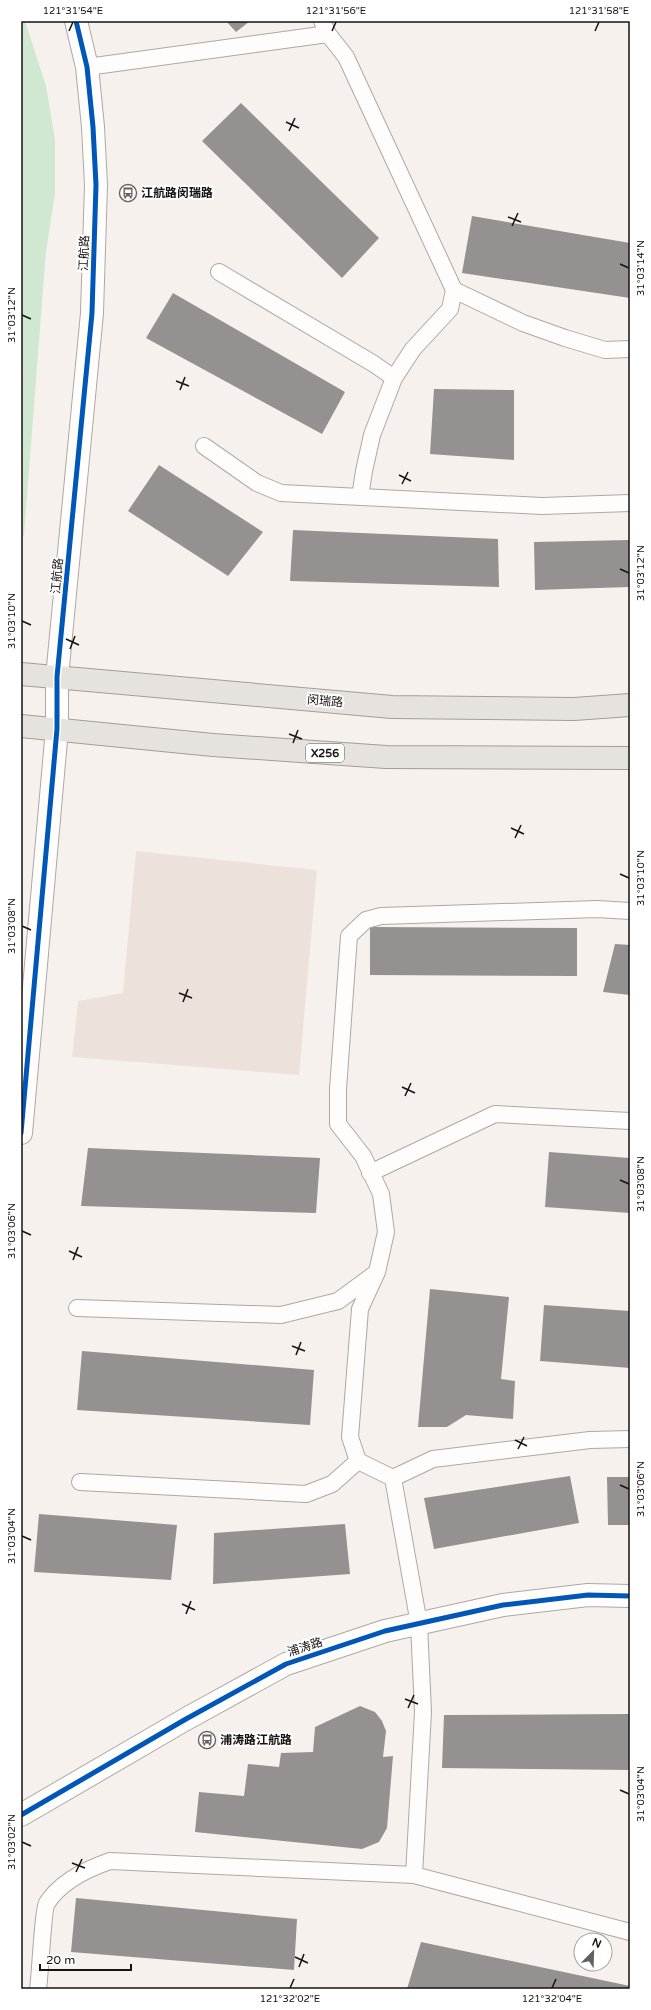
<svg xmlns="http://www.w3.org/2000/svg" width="651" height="2010" viewBox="0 0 651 2010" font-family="'Varela Round','Noto Sans SC',sans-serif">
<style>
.built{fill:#ede1db}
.green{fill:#d0e8d1}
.building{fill:#959190}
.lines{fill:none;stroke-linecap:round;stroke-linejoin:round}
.service-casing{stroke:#ada8a6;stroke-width:18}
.minor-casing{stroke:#ada8a6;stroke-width:24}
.primary-casing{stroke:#a49d94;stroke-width:24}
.path{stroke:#e0dede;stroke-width:2.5;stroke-dasharray:4 2;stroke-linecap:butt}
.service{stroke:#fefdfc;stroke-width:16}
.minor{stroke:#fefdfc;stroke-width:22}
.primary{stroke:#e6e3de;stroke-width:22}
.cycleway-casing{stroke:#fff;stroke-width:8}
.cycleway{stroke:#0057b8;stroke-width:5}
.ticks{fill:none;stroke:#161210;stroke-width:1.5}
.labels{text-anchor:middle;stroke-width:4;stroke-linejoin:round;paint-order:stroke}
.shield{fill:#fff;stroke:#5c5958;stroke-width:1}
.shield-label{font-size:11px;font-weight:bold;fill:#161210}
.poi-label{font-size:12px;font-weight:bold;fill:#161210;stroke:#fff;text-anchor:start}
.street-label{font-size:12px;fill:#161210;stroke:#fff}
.neatline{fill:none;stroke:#161210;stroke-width:1.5}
.ticks-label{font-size:10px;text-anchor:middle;fill:#161210}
</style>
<rect width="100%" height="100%" fill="#f7f1ee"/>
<!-- built -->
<path class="built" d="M136,851l181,19 -18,205 -227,-18 6,-56 45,-8z"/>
<!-- green -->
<path class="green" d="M21,21h4l21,65 9,53v55l-9,57 -22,284 -3,5z"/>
<!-- building -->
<path class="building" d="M226,21h24l-14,11z
M241,103l138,135 -37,40 -140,-137z
M472,216l158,27v55l-168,-25z
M173,293l172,99 -23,42 -176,-96z
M434,389l80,1v70l-84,-6z
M159,465l104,67 -35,44 -100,-65z
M293,530l205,9 1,48 -209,-6z
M630,540v47l-95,3 -1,-48z
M370,927l207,1v48l-207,-1z
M615,944l15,1v50l-27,-3z
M88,1148l232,10 -4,55 -235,-7z
M549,1152l81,6v55l-85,-6z
M430,1289l79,8 -8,82 14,2 -2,38 -47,-4 -19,12h-29z
M544,1305l86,6v57l-90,-7z
M82,1351l232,19 -4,55 -233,-15z
M570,1476l9,47 -145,26 -10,-51z
M607,1477h23v48h-22z
M39,1514l138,11 -6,55 -137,-8z
M345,1524l5,50 -137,10 1,-51z
M360,1706l15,6 7,9 4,10 -3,26 10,-1 -6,72 -8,14 -17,7 -167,-17 4,-40 45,4 4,-32 31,3 2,-14 32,-1 2,-25z
M630,1714v56l-188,-2 2,-53z
M76,1898l221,21 -3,51 -223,-18z
M421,1942l209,44 -1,3h-222z"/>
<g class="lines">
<!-- service casing -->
<g class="service-casing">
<path id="service" d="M322,21l6,13 18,23 108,233 69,33 42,15 40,12 25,-1
M87,67l241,-33
M219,272l155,92 20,14
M204,446l53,37 24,10 261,13 88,-3
M360,497l4,-26 8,-36 22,-57 19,-29 37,-40 4,-19
M370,1173l125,-59 135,7
M77,1308l204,7 57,-14 38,-28
M393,1478l-35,-17 -8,-24 10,-128 17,-37 9,-40 -5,-38 -18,-38 -25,-32v-35l11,-153 17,-16 15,-4 216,-7 33,2
M393,1478l26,146 4,88 -9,163
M393,1478l40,-19 157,-19 40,-1
M80,1482l226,12 26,-10 26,-23
M38,1989c2,-12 5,-80 9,-86 14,-22 40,-34 63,-42l304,14 216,57"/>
</g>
<!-- minor casing -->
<g class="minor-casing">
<path id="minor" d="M21,1133l36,-404v-52l35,-364 4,-128 -3,-58 -6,-60 -11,-46
M21,1815l165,-96 100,-55 99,-33 118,-26 85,-10 42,1"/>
</g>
<!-- primary casing -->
<g class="primary-casing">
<path id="primary" d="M21,674l371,33 182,2 56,-4
M21,726l192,19 173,12 244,1"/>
</g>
<!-- path -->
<path class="path" d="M21,369l14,19"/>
<!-- service -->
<use href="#service" class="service"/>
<!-- minor -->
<use href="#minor" class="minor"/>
<!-- primary -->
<use href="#primary" class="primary"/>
<!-- cycleway casing -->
<g class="cycleway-casing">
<path id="cycleway" d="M21,1133l36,-404v-52l35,-364 4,-128 -3,-58 -6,-60 -11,-46
M21,1815l165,-96 100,-55 99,-33 118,-26 85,-10 42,1"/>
</g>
<!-- cycleway -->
<use href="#cycleway" class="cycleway"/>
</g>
<!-- ticks -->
<path class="ticks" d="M69,31l4,-9M332,31l4,-9M595,31l4,-9M286,122l13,6M289,131l6,-13M508,217l13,5M512,226l6,-13M620,264l9,4M22,315l9,4M176,381l13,5M180,390l5,-13M399,475l12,6M402,484l6,-12M620,569l9,4M22,621l9,4M66,639l13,6M70,649l5,-13M289,734l13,5M293,743l5,-13M511,828l13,6M515,838l6,-13M620,874l9,4M22,926l9,4M179,993l13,5M183,1002l5,-13M402,1087l13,6M405,1096l6,-13M620,1180l9,4M22,1231l9,4M69,1251l13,6M73,1260l5,-13M292,1346l13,5M296,1355l5,-13M515,1440l12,6M518,1449l6,-12M620,1485l9,4M22,1536l9,4M182,1604l13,6M186,1614l5,-13M405,1699l13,5M408,1708l6,-13M620,1790l9,4M22,1842l9,4M72,1863l13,5M76,1872l6,-13M295,1957l13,6M299,1967l5,-13M290,1988l4,-9M552,1988l4,-9"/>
<!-- icons -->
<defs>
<g id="bus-ring" transform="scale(0.9)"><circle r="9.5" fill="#fff" stroke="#65605e" stroke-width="1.5"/><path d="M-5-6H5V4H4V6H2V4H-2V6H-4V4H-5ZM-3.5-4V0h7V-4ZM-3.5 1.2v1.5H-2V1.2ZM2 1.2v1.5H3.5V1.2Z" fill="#65605e"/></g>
</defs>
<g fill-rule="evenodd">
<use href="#bus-ring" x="128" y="193"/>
<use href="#bus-ring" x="207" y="1740"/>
</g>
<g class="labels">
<!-- shield labels -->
<rect class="shield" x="306" y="744" width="38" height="18" rx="3"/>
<g class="shield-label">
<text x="325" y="757">X256</text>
</g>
<!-- poi labels -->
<g class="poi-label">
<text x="141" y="197">江航路闵瑞路</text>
<text x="220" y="1744">浦涛路江航路</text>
</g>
<!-- street labels -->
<g class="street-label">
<text transform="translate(84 253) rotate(-88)" y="4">江航路</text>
<text transform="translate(57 576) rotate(-85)" y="4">江航路</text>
<text transform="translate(325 701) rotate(5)" y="4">闵瑞路</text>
<text transform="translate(305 1647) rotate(-18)" y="4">浦涛路</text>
</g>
</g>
<!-- border -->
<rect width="651" height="2010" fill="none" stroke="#ffffff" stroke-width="44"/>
<!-- north arrow -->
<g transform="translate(593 1952) rotate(23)"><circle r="19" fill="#ffffff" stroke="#a2a09f"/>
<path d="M0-3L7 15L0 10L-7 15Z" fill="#65605e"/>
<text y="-6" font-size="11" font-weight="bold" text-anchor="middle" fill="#161210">N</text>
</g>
<!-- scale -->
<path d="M40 1964v6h91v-6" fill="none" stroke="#161210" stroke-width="2"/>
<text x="46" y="1964" font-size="12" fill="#161210" stroke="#ffffff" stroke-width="3" paint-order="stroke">20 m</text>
<rect x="22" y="22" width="607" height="1966" class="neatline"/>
<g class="ticks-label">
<text x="73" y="14">121°31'54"E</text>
<text x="336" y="14">121°31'56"E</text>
<text x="599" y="14">121°31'58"E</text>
<text transform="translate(640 268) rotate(-90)" y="4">31°03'14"N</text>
<text transform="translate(11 315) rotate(-90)" y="4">31°03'12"N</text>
<text transform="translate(640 573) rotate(-90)" y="4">31°03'12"N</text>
<text transform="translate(11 621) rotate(-90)" y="4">31°03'10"N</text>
<text transform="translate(640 878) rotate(-90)" y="4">31°03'10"N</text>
<text transform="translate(11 926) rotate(-90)" y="4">31°03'08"N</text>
<text transform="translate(640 1184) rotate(-90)" y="4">31°03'08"N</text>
<text transform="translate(11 1231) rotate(-90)" y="4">31°03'06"N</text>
<text transform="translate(640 1489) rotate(-90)" y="4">31°03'06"N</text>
<text transform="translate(11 1536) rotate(-90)" y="4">31°03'04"N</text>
<text transform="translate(640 1794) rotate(-90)" y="4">31°03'04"N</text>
<text transform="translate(11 1842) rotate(-90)" y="4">31°03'02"N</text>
<text x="290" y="2002">121°32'02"E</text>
<text x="552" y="2002">121°32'04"E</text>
</g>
</svg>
